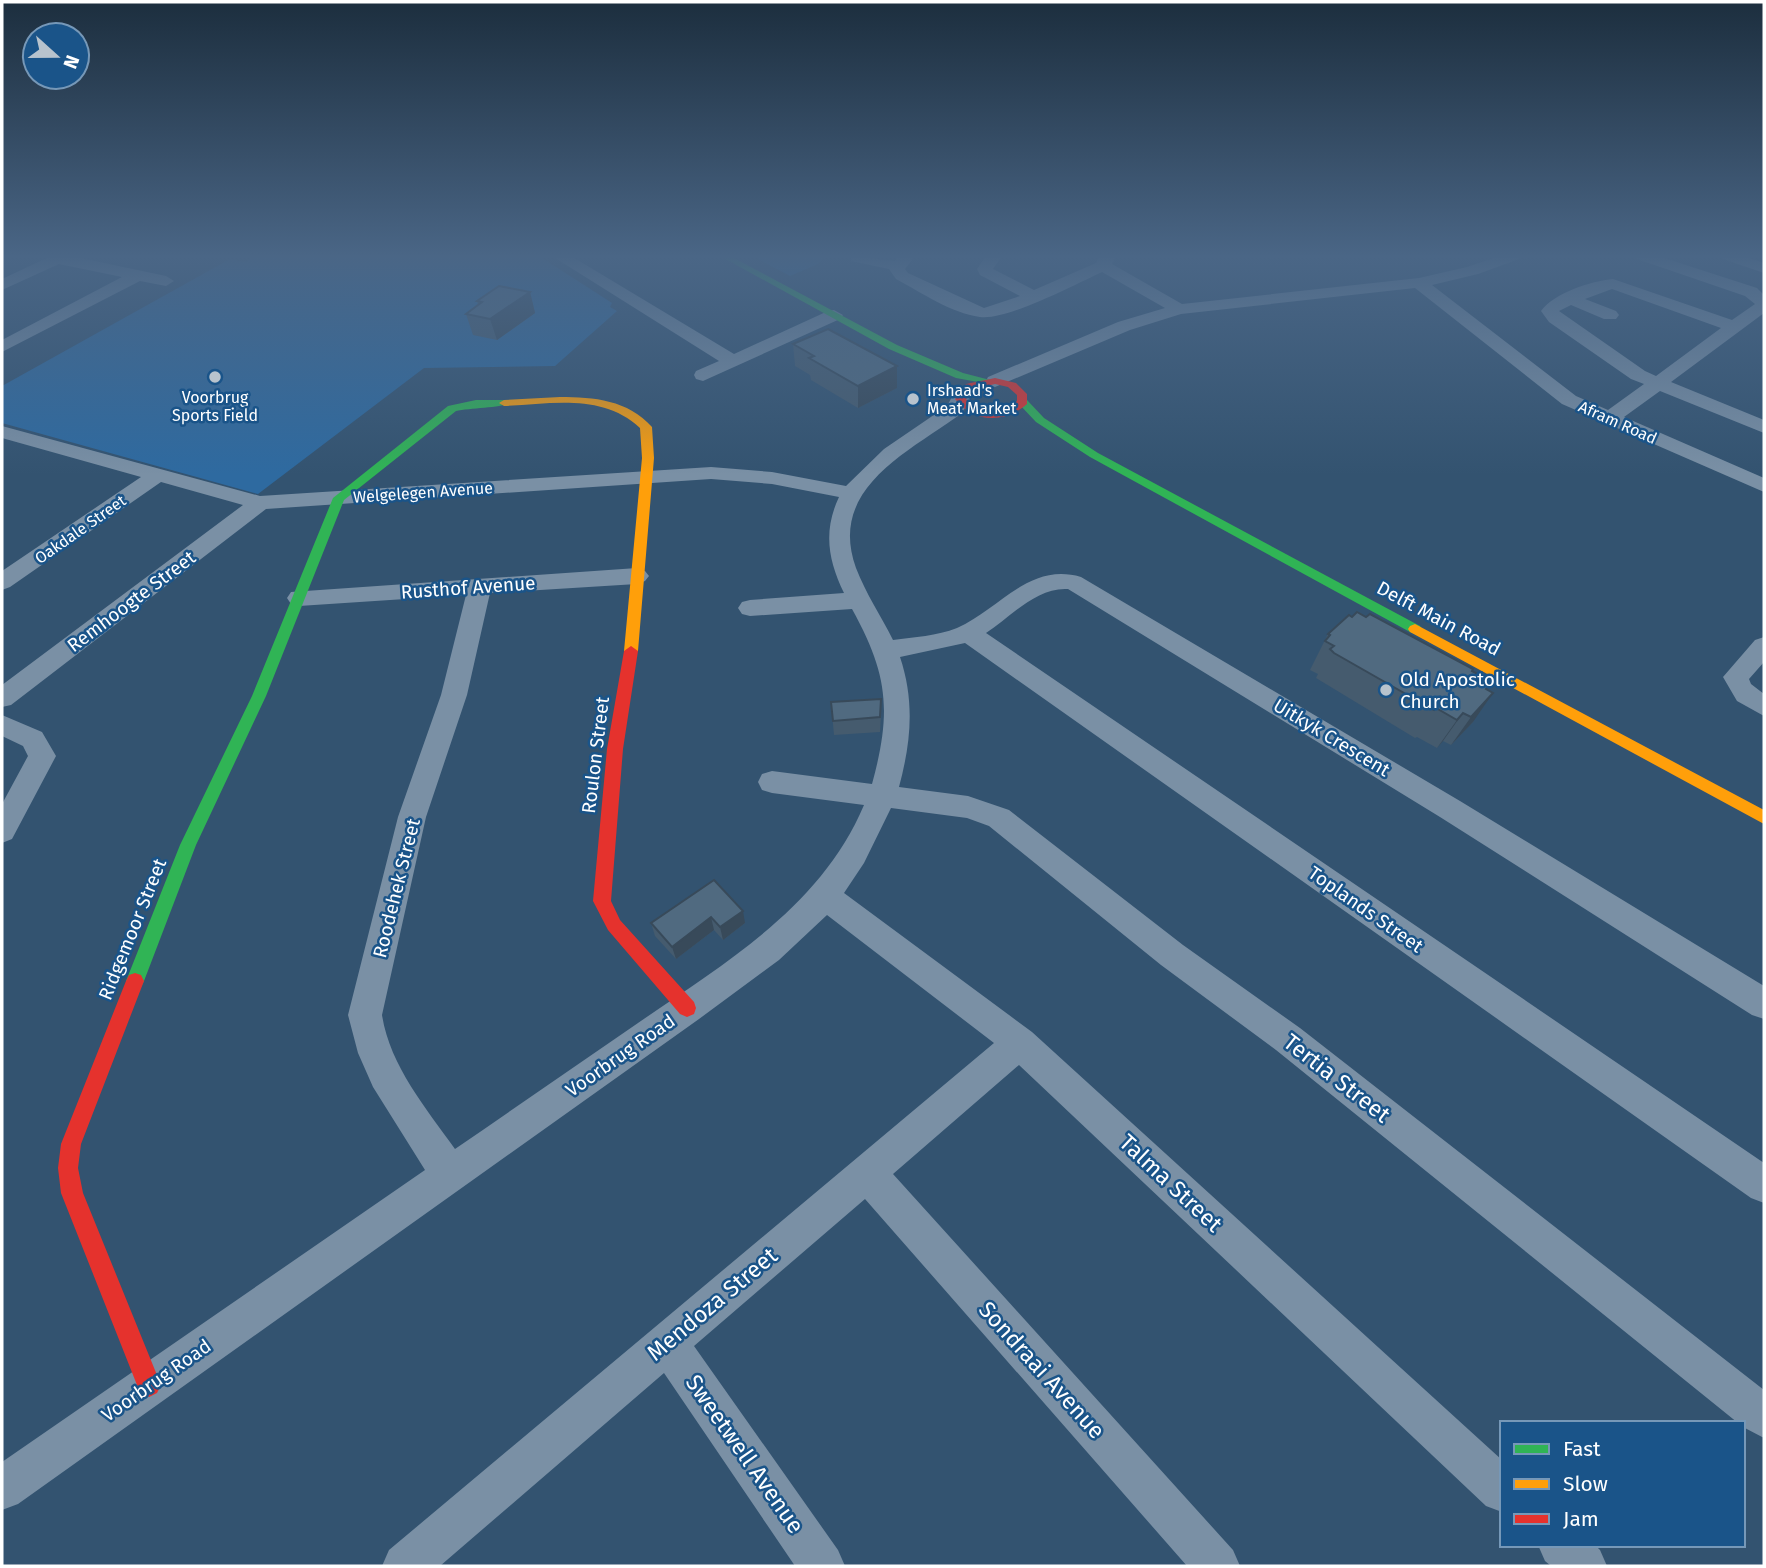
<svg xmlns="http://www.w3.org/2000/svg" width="1766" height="1568" viewBox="0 0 1766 1568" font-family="'Fira Sans',sans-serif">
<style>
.green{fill:#2e6aa0}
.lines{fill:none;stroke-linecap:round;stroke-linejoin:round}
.street{fill:#7a90a5;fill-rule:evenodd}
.fast{fill:#30b455;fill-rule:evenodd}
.slow{fill:#ff9f0a;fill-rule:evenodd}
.jam{fill:#e5322d;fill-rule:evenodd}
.wall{fill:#455b6e}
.shaded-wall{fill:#384a5a}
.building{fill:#506a80;stroke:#384a5a;stroke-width:2}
.poi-dot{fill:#b8c3cd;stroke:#1a5489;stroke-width:2.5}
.labels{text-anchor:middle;stroke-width:5;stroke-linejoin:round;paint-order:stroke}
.far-poi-label{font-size:16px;fill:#fff;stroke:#1a5489;text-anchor:start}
.far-street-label{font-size:16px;fill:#fff;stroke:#1a5489}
.street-label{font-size:19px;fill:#fff;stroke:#1a5489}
.poi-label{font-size:19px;fill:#fff;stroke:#1a5489;text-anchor:start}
.near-street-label{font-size:23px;fill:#fff;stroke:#1a5489}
</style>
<rect width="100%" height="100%" fill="#335370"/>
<!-- green -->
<path class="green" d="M256,256h283l73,47 -2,4 7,4 -62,55 -131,2 -166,126 -256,-71v-37l228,-127 15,3z
M752,256h74l-8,8 -28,12z"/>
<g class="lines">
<!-- street -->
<path class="street" d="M51,256h20l95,20 8,5 -8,5 -26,-5 -138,71v-12l120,-63 -63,-13 -57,26v-11z
M552,256h19l163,98 94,-43 6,-1 9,5 -3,4 -137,62 -7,-2 -2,-4 2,-4 23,-10z
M851,256l44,5 4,-5h16l-10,13 3,4 76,35 36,-12 -40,-21 -3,-6 9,-13h16l-9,13 41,21 62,-27 4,-7h16l-4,8 70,40 237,-26 48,-11 32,-11h22l-2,3 -41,15 -46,11 144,111 32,14 36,-26 -13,-5 -82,-57 -8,-11c13,-18 50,-30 72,-32l119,41 23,-16 -10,-8 -108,-37 -2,-3h23l99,32 7,7v18l-93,69 93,38v13l-104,-42 -36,26 140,61v14l-202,-88 -147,-116 -234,26 -51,16 -135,57 -7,-2 -2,-4 2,-4 130,-55 47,-14 -63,-36c-26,12 -96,49 -122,45 -29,-4 -58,-24 -84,-38l-7,-10 -38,-8zM1612,289l109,39 -65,48 -11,-5 -86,-60 12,-6 33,14h12l3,-4 -3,-4 -31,-12z
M1721,256h22l21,7v10l-41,-14z
M960,393l10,6 -8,14c-53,39 -135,75 -106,155 10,26 25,48 37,72 21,-3 44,-4 64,-12 43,-19 72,-66 124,-51l379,224 304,185v33l-12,-4 -312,-198 -372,-228c-32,-2 -57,28 -82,44l778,530v40l-13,-5 -786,-555 -65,14c15,45 11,85 -1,130l69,9 41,14 174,135 117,83 464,362v48l-21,-11v-4h-5l-462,-373 -115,-85 -172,-139 -22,-8 -76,-10 -27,55 -20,30 188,139 470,428v52l-16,-6 -467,-441 -126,109 340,376 7,16h-53l-322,-367 -171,147 144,204 7,16h-50l-131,-193 -224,193h-58l7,-16 605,-507 -167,-128 -48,45 -80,59 -681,485 -16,6v-48l423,-292 -52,-83 -15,-34 -10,-38 50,-198 43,-122 25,-100 -167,11 -8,-2 -4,-6 4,-6 346,-24 8,3 4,5 -4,5 -8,3 -147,9 -23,102 -41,122 -44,198c8,51 44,93 73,134 61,-42 122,-84 183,-126 87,-60 183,-116 226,-218l-92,-12 -10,-3 -4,-8 4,-8 10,-3 100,13c20,-73 16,-110 -20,-175l-102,7 -8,-2 -4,-6 4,-6 8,-2 94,-7c-16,-33 -21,-62 -5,-96l-67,-13 -61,-5 -445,30 -255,196 -9,2v-22l241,-180 -82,-23 -151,105 -8,3v-19l139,-94 -139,-39v-12l258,70 451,-29 61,5 74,14 38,-37 63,-43 6,-11z
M1764,637v25l-15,17 2,5 13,10v22l-27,-15 -14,-24 32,-37z
M2,715l40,17 14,24 -44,83 -10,4v-39l26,-48 -5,-10 -21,-10z
M1538,1545h57l5,5 7,16h-56l-6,-5z"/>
<!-- fast -->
<path class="fast" d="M720,256h10l167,89 66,28 31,8 -5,3 -33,-6 -67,-29z
M476,400h28l5,3c-8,5 -40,5 -53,8l-112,89 -78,196 -70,149 -52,136 -3,6 -6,2 -6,-2 -3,-6 54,-136 72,-149 81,-198 115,-92z
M1019,400h8l17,18 54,35 322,173 2,3 -7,5 -5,-2 -320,-175 -54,-35 -17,-18z"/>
<!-- slow -->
<path class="slow" d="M560,397c34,0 68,3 92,30l2,31 -16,193 -7,5 -7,-5 18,-193 -2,-30c-37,-35 -89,-24 -136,-22l-5,-3 5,-3z
M1415,624l349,186v14l-354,-192 -2,-3 2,-3z"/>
<!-- jam -->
<path class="jam" d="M995,378l21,5 11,11v10c-23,20 -53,19 -72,-5l11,-15zM995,384l13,3 9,8v6c-17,15 -36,14 -51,-2l8,-10z
M631,646l7,5 -15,98 -12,152 9,19 74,82 2,6 -2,6 -7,3 -7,-3 -72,-84 -15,-29 14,-152 17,-98z
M135,973l6,2 3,6 -63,163 -3,24 5,25 78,192 -4,8 -8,4 -8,-4 -4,-8 -76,-192 -3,-25 3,-24 65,-163 3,-6z"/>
</g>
<!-- wall -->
<path class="wall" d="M530,292l5,21 -38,27 -24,-5 -7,-21 12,-9 -1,-4z
M793,344l104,44 -39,20 -47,-28 -1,-5 -15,-9z
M1328,634l144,38 20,10 -6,7 -13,33 -22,23 -8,-4 -6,7 -20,-11 -2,1 -99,-60 2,-4 -8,-4z
M831,702l50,11 -1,19 -46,3z
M714,880l31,43 -22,17 -9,-10 -38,29 -21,-23 -4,-13z"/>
<!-- shaded-wall -->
<path class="shaded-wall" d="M530,292l5,21 -38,27 -7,-21z
M897,366v22l-39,20v-22z
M1493,693l-20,29 -22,23 20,-28z
M1463,713l-20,28 -6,7 20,-28z
M743,911l2,12 -22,17 -3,-13z
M711,917l3,13 -38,29 -4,-12z"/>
<!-- building -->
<path class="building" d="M499,286l31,6 -40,27 -24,-5 16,-12 -5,-1z
M828,329l69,37 -39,20 -49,-28 5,-2 -21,-12z
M1357,612l9,5 4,-3 103,55 -1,2 20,11 -6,7 7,4 -22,24 -8,-4 -6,7 -21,-12 -2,2 -100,-57 -4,-4 4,-3 -9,-5 5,-6 -2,-1 21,-19 3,2z
M881,699l-1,18 -47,4 -2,-19z
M714,880l29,31 -23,16 -9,-10 -39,30 -21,-24z"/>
<!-- sky -->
<linearGradient id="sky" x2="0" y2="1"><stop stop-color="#1c2e3e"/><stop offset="0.54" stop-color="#4a6686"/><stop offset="1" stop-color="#4a6686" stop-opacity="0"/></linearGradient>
<rect width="1766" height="475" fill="url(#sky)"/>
<!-- markers -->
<g class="poi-dot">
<circle cx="215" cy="377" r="7"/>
<circle cx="913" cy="399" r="7"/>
<circle cx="1386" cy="690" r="7"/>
</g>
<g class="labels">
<!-- far-poi labels -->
<g class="far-poi-label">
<text x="927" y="396">Irshaad's<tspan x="927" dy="18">Meat Market</tspan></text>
<text x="215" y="403" text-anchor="middle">Voorbrug<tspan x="215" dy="18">Sports Field</tspan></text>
</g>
<!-- far-street labels -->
<g class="far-street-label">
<text transform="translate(1618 422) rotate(24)" y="6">Afram Road</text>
<text transform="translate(423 492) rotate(-4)" y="6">Welgelegen Avenue</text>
<text transform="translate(80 529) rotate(-35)" y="6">Oakdale Street</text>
</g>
<!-- street labels -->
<g class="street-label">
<text transform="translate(468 587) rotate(-4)" y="7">Rusthof Avenue</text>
<text transform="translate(131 601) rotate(-37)" y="7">Remhoogte Street</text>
<text transform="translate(1439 618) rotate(28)" y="7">Delft Main Road</text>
<text transform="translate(1332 737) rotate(31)" y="7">Uitkyk Crescent</text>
<text transform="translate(595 755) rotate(-83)" y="7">Roulon Street</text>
<text transform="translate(396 888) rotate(-76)" y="7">Roodehek Street</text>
<text transform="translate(1366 909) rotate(35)" y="7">Toplands Street</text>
<text transform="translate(132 929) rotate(-68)" y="7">Ridgemoor Street</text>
<text transform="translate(620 1055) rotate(-35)" y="7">Voorbrug Road</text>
<text transform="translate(156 1380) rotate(-35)" y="7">Voorbrug Road</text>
</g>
<!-- poi labels -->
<g class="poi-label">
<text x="1400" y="686">Old Apostolic<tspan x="1400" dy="22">Church</tspan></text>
</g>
<!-- near-street labels -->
<g class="near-street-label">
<text transform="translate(1337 1078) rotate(38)" y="8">Tertia Street</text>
<text transform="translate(1171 1183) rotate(43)" y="8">Talma Street</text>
<text transform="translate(712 1304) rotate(-40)" y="8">Mendoza Street</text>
<text transform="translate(1042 1370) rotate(48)" y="8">Sondraai Avenue</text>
<text transform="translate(745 1454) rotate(55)" y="8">Sweetwell Avenue</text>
</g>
</g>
<!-- border -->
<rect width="1766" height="1568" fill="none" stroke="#ffffff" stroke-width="7"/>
<!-- legend -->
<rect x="1500" y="1421" width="245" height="126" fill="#1a5489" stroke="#7698b8" stroke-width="2"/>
<rect x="1514" y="1444" width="35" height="10" fill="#30b455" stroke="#7698b8" stroke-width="2"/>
<text x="1563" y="1456" font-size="21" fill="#ffffff">Fast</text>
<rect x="1514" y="1479" width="35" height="10" fill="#ff9f0a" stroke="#7698b8" stroke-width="2"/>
<text x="1563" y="1491" font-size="21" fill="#ffffff">Slow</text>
<rect x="1514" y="1514" width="35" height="10" fill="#e5322d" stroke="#7698b8" stroke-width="2"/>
<text x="1563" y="1526" font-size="21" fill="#ffffff">Jam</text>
<!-- north arrow -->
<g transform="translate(56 56) rotate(111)"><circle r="33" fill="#1a5489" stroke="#7698b8" stroke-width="2"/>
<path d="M0-5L12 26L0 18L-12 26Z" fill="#b8c3cd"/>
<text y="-10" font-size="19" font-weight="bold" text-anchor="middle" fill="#ffffff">N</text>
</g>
</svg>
